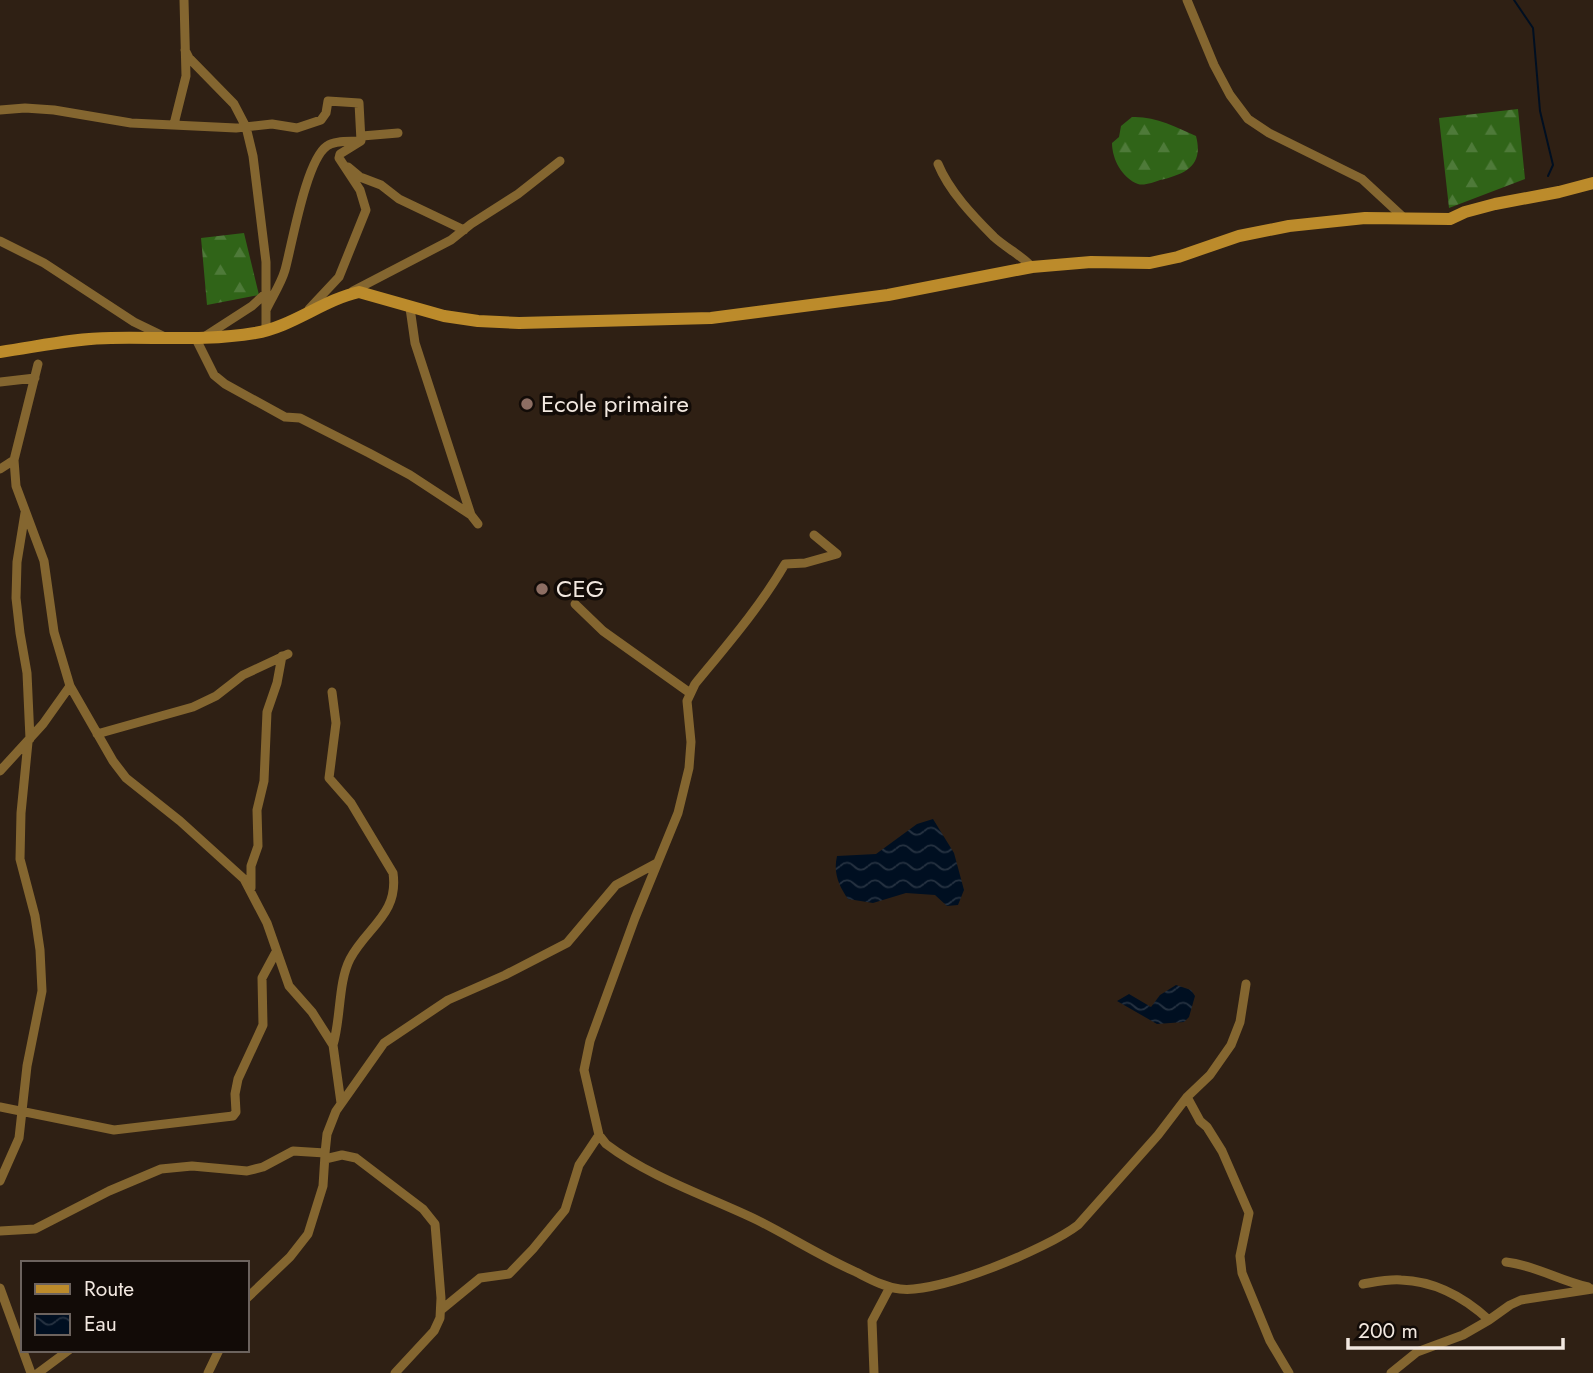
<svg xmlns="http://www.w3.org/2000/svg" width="1593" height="1373" viewBox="0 0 1593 1373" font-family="Jost,sans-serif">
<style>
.forest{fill:url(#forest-firs)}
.water{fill:url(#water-waves)}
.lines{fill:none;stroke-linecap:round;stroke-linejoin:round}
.stream{stroke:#000f21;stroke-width:2}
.street{stroke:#846630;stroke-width:9}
.secondary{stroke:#bc8b2b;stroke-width:12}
.education-dot{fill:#8d6e63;stroke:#120b07;stroke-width:2.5}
.labels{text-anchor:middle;stroke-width:7;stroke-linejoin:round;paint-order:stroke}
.poi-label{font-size:24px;fill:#f2e8e0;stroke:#120b07;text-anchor:start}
</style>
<defs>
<pattern id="forest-firs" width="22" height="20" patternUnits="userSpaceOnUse" patternTransform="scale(1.75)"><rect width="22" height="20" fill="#306418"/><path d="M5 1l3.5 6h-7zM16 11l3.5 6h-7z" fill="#4e7a39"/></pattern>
<pattern id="water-waves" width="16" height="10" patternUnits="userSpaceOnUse" patternTransform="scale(1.75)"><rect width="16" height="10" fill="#000f21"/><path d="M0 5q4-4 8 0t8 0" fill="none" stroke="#263241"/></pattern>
</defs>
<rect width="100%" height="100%" fill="#2f2014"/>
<!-- forest -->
<path class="forest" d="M1518,109l7,70 -76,29 -10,-90z
M1132,117c23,-1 44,10 64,19 8,30 -11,38 -36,44 -6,2 -16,6 -22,4 -16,-6 -26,-25 -26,-41l7,-6 2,-11z
M244,233l15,62 -52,10 -6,-67z"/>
<!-- water -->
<path class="water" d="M933,819l21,34 10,37 -6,15 -11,1 -12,-11 -29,-2 -33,10 -25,-4c-9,-13 -15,-26 -11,-43l39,-2 41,-30z
M1176,985l15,5 4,6 -6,21 -5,5 -27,2 -40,-23 12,-7 22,13 9,-12z"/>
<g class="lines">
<!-- stream -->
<path class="stream" d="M1514,0l19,28 7,83 13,54 -5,11"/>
<!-- street -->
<path class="street" d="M1187,0l27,65 16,30 18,24 21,14 93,46 41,38
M185,50l4,8 45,46 12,23 7,29 13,106v68
M0,110l25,-2 29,2 77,13 105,5 36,-4 25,4 24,-8 5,-7 2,-12 31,2 2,38 -21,13 -1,4 21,32 6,20 -27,67 -30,32
M174,124l12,-48 -2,-76
M362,136l36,-3
M938,164c11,27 35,52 56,73 12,11 27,18 38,30
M348,167l12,10 21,8 18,14 65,31
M0,241l44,22 90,59 31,15
M353,291l98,-51 20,-16 47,-30 42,-33
M410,308l5,35 56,172 7,9
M266,310c6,-13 15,-26 19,-40 7,-25 21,-110 42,-124 8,-6 24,-4 33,-5
M195,337l19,38 11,9 60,33 15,1 69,35 41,22 61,40
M204,337l48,-31 13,-12
M38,364l-24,96 2,26 28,75 10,71 16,54 43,75 13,17 54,43 64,58 23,44 22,63 23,26 21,33 8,58
M0,382l35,-4
M0,469l14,-9
M25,513l-8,49 -1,36 4,35 7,40 3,66
M814,535l23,19
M837,554l-32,9 -20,1c-25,43 -58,81 -90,120l-8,17 4,41 -2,26 -11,45 -43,105 -45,123 -6,29 15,65 7,9c45,34 101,52 151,76 34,17 65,37 99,52 14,7 28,15 44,17 38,5 147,-40 178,-64l80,-90 29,-38 23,-22 21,-30 9,-23 6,-38
M575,604l28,27 87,62
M332,692l4,31 -7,55 22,25 42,70c6,41 -26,54 -43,86 -12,23 -9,60 -17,86
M97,734l96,-27 23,-11 27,-21 45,-21
M0,771l43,-47 27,-38
M251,888v-22l7,-20 -1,-36 7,-29 3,-69 10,-29 5,-27
M1187,1097l13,24 7,6 15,24 27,62 -9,43 2,17 28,68 19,32
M0,1107l114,23 119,-14 3,-4 -1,-18 3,-15 25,-54 -1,-47 14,-26
M325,1159l17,-4 14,3 67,51 12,15 6,74 -1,20 -6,13 -39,42
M0,1181l19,-43 8,-72 15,-75 -2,-41 -5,-34 -15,-57 1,-46 7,-71
M0,1231l35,-2 74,-38 52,-22 31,-3 55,5 16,-4 30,-16 32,2 2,-19 9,-23 48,-68 64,-43 57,-25 62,-32 49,-58 41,-22
M1506,1262c31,4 52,18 82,25
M1363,1284c12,-2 26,-5 38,-4 34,1 64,18 88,40
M0,1288l31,85
M247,1298l43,-41 18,-23 15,-48 2,-31
M441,1310l39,-32 29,-4 24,-25 32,-39 14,-45 20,-30
M38,1373l31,-23
M208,1373l11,-23
M874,1373l-2,-52 18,-34
M1391,1373l26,-21 46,-17 26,-15 21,-15 11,-5 72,-11"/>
<!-- secondary -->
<path class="secondary" d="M0,352c36,-5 75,-14 111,-14 48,-1 97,3 144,-5 37,-6 68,-33 104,-41l85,24 34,5 41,2 192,-5 177,-23 144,-28 59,-5 59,1 28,-6 61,-21 50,-10 76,-8 85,1 15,-7 30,-8 64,-12 34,-9"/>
</g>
<!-- markers -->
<g class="education-dot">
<circle cx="527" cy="404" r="7"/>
<circle cx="542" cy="589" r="7"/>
</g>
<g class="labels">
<!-- poi labels -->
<g class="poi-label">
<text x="541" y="412">Ecole primaire</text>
<text x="556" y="597">CEG</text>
</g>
</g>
<!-- legend -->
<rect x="21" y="1261" width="228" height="91" fill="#120b07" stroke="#6c635e" stroke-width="2"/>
<rect x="35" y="1284" width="35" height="10" fill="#bc8b2b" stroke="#6c635e" stroke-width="2"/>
<text x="84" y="1296" font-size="21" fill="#f2e8e0">Route</text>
<rect x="35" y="1314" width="35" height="21" fill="url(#water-waves)" stroke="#6c635e" stroke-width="2"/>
<text x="84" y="1331" font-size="21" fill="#f2e8e0">Eau</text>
<!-- scale -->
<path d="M1348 1338v10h215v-10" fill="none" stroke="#f2e8e0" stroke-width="3.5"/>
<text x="1358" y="1338" font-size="21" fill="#f2e8e0" stroke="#120b07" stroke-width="5" paint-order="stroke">200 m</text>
</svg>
